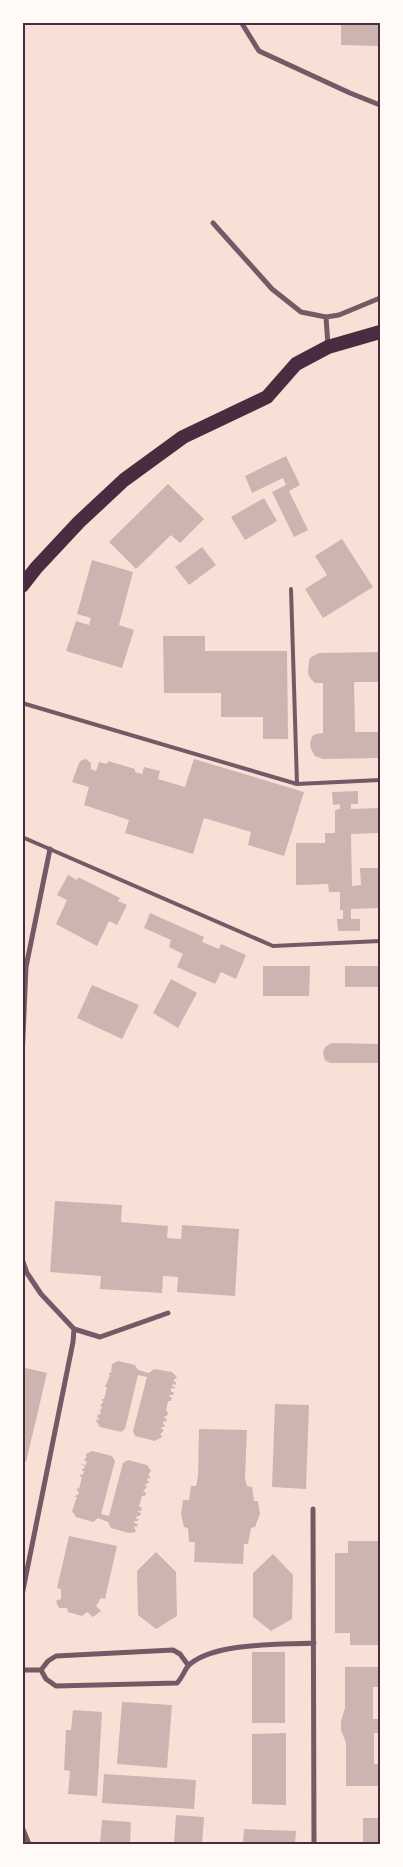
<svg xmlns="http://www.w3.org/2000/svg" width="403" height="1867" viewBox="0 0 403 1867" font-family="Raleway,sans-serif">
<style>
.building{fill:#ccb4b1}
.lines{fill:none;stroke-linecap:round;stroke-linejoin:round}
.service{stroke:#755966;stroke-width:4}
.minor{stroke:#755966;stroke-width:5}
.trunk{stroke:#4a2c40;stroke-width:14}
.neatline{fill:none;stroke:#4a2c40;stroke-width:2}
</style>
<rect width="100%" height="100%" fill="#f7e1d7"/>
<!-- building -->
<path class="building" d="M341,22h39v24l-39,-1z
M286,456l14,29 -11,6 19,39 -14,7 -22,-45 14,-7 -3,-7 -31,15 -7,-17z
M168,484l36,35 -24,24 -9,-8 -35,34 -27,-27z
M264,498l13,23 -32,19 -14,-23z
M342,539l31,48 -50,31 -18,-29 22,-14 -12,-19z
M202,547l14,18 -27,20 -14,-18z
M92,560l41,12 -14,53 15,5 -12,38 -56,-17 10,-30 13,4 2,-7 -14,-4z
M163,636h42v15h82l1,88h-25v-22h-42v-24h-57z
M380,652v30h-26l1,50h25v26l-57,1 -8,-3 -4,-7 -1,-6 2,-6 3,-3 8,-1v-50h-8l-4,-4 -3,-5 1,-14 2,-3 8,-4z
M86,759l5,4v6l5,2 3,-9 8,2 1,-3 27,8v3l7,2 2,-7 16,4 -2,8 27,8 9,-28 110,33 -20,64 -36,-11 3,-13 -47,-14 -11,36 -68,-21 4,-13 -45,-15 5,-18 -17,-5 7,-19 3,-3z
M358,791v13h-7v5l29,-1v25l-29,1 1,52 9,-1 -1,-17h20v40l-29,1v10h9v12h-22l-1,-12h6v-9h-3v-18h-11l-1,-8 -32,1v-42h29v-10h10v-23l5,-1v-5l-7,1 -1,-13z
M68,875l9,5 1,-3 42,21 -2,3 9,4 -10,20 -8,-4 -12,25 -41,-22 11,-24 -10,-5z
M150,913l54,24 -2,5 17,7 2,-5 25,11 -10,24 -15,-7 -6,12 -38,-17 6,-13 -14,-7 2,-7 -27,-12z
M263,966h47l-1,30h-46z
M345,966h35v21h-35z
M171,979l26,14 -19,35 -25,-15z
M92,985l47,20 -17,34 -45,-21z
M331,1043l49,1v19h-50l-5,-3 -2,-7 2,-6z
M55,1201l67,4 -1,17 47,4 -1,12 14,1 1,-14 57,4 -4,67 -58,-4 1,-15 -15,-1 -1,17 -62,-4 1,-13 -51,-4z
M118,1361l17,4 3,5 11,3 5,-4 18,3 5,5 -4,4 3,1v3l-3,-1 -1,2 3,1 -1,2 -3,-1v4h3l-1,3h-3l-1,2h3l-1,4h-3l-2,10 2,1 -1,4h-2l-1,2 3,1 -1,3 -3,-1v3l2,1 -1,2h-2l-1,2 3,1 -4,5 2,1v1l-7,4 -20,-5 -2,-5 14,-54 -9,-2 -13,54 -4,3 -21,-5 -4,-6 1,-2 2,1v-2l-2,-1 1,-3 2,1 1,-4h-2l1,-2 1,1 1,-3 -2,-1 4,-5h-2v-2h2l3,-12h-2l5,-12h-1v-2h2l1,-9z
M22,1367l25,6 -21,89 -4,-1z
M275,1404l34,1 -3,84 -34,-2z
M199,1429l48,1 -2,48 2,8 5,1 2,14h4l2,13 -5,13 -4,1 -3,16h-4l-1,20 -49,-2 1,-20h-6l-1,-14 -4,-1 -3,-13 2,-14h6l2,-14h5l2,-10z
M92,1451l20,5 3,5 -14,53 8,2 14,-53 5,-3 19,5 4,6 -3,4 2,1v3l-3,-1v3h2l-1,3 -2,-1 -1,3h2l-4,6h3l-1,4h-3l-3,11h3l-1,4h-3v1l3,1 -1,3h-3l-1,3h3l-1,2h-3l-1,2 4,1 -1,3 -3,-1 2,6 -7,1 -18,-5 -3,-6 -10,-4 -5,4 -17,-5 -4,-6 5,-14h-2l1,-2h2l1,-3 -2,-1v-3l2,1 3,-12h-2l1,-3 2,1 1,-4h-2v-2h2l1,-3 -5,-2 6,1 1,-4h-3l3,-5h-1v-2z
M69,1536l48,10 -12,53 -4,-1 -5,8 5,5 -8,6 -6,-5 -5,4 -14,-4 -1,-4h-8l-3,-7 5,-2v-10l-4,-1z
M348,1541h32v104h-30v-12h-15v-80h13z
M156,1552l20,20 1,44 -21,13 -18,-14 -1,-44z
M273,1554l20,21 -1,44 -21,12 -18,-14v-44z
M252,1652h33v71h-33z
M345,1667h35v20h-7v32h7v14h-6v31h6v22h-34v-43l-5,-13v-9l4,-13z
M122,1702l50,3 -5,63 -50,-4z
M73,1710l29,2 -5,84 -29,-2 2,-23 -6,-1 2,-40h5z
M286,1733v72l-34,-1v-70z
M104,1774l92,6 -2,29 -92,-6z
M176,1815l28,2 -2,27h-28z
M363,1818h17v26h-17z
M102,1820l29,2 -1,22h-30z
M244,1829l52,2 -1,13h-52z"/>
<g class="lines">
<!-- service -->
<path class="service" d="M291,589l6,195
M22,703l275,81 83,-4
M22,837l251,109 107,-5"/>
<!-- minor -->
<path class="minor" d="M241,22l18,29 91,42 30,12
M213,223l59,66 29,23 25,5
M328,346l-2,-29 13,-2 41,-17
M22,1059l4,-92 24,-118
M22,1259l5,14 14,21 33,35 26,8 68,-24
M313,1509l1,335
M22,1595l51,-253 1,-13
M22,1670h19
M41,1670l5,9 10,7 121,-3c6,-6 8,-15 13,-19 27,-22 90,-19 124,-21
M41,1670l7,-9 8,-5 117,-6 7,4 8,11
M22,1827l7,17"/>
<!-- trunk -->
<path class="trunk" d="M22,586l14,-18 43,-46 45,-42 59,-43 84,-40 29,-33 32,-17 52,-15"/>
</g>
<!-- border -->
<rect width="403" height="1867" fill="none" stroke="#fffaf5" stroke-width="48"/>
<rect x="24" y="24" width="355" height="1819" class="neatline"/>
</svg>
